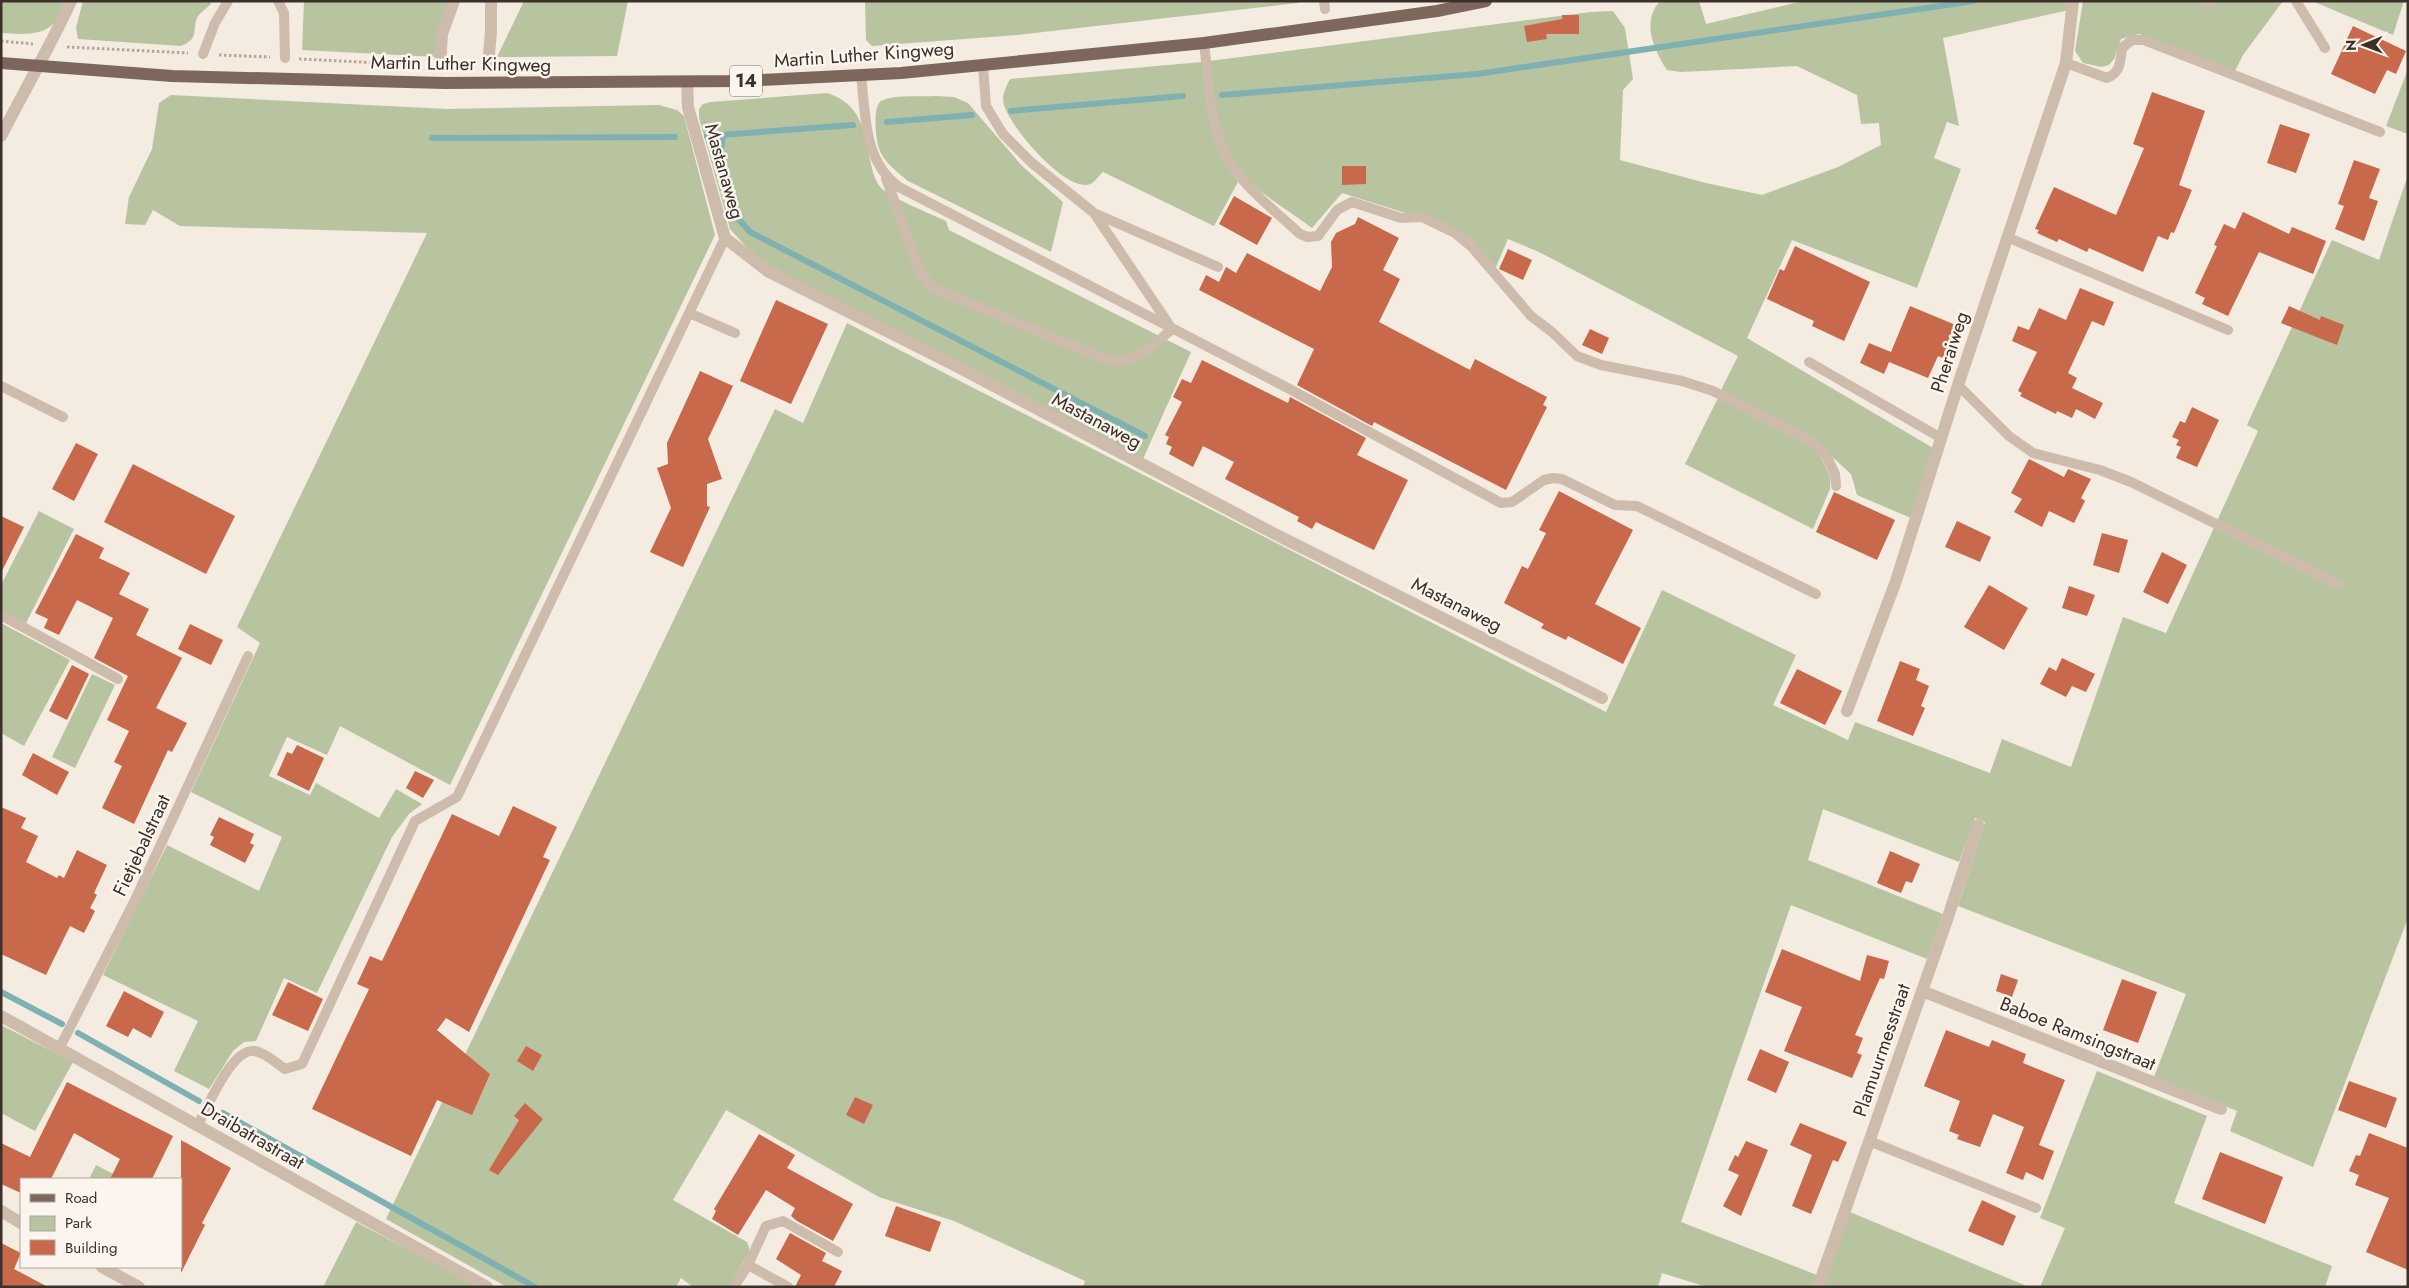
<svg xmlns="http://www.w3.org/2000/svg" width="2409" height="1288" viewBox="0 0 2409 1288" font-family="Jost,sans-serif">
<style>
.green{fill:#b8c4a0}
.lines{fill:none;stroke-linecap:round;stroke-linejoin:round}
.stream{stroke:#7fb0b2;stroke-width:6}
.building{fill:#c8694b}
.path{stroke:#b9a596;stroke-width:3;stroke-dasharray:2.5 2.5;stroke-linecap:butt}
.service{stroke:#cdbbac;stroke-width:10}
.minor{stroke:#cdbbac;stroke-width:12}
.primary{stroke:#7d675c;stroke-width:12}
.labels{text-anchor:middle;stroke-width:5;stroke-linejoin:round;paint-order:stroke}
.shield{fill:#fbf5ee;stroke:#756b66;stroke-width:1}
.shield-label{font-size:18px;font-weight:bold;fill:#3b302b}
.street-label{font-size:19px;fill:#3b302b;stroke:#fbf5ee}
</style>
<rect width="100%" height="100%" fill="#f4ebe1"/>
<!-- green -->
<path class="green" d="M1,1h64c-4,7 -6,16 -11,22 -12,14 -36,11 -53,10z
M83,1h127l1,3c-4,4 -10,8 -13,12 -7,13 3,22 -17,30l-103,-7 -2,-11z
M304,1h147l-14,56 -135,-7z
M524,1h104l-11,55 -120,1z
M865,1h435l-2,2 -281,32 -145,11 -6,-6z
M1660,1h39l7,23 97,-23h268l-2,9 -126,28 16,88 -12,-4 -13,36 27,11 -44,119 -125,-48 -45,98 186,110 -22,70 -54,-23 -6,-21 -22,-20 -109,-62 18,-36 -199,-104 -31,-13 -12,28 -40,-38 -114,-36 -30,35c-23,-18 -66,-41 -79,-67 -17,-31 -19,-66 -24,-100l382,-49 22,-1 12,17 8,51 -10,11 -3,70 86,23 56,12 76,-28 43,-22 -2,-22 -18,1 -4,-29 -60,-29 -116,6 -14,-2c-13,-20 -26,-48 -7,-69z
M2083,1h200l-40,54 -8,16 -96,-37 -18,5 -7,20 -5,6 -8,2 -18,-4 -8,-12z
M2312,1h92l-11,34z
M1202,62c7,43 8,85 36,120l-24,44 -111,-54c-6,5 -9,13 -18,13 -25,0 -74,-57 -81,-80 -3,-9 2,-18 6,-26z
M2408,69v65l-22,-8z
M827,93c31,10 37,32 42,63 3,11 4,22 12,32 8,9 52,27 65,33l3,9 242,122 -48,107 -373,-193 -22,-17 -18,-20 -31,-111v-9l4,-5 8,-2z
M171,95l276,14 212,-4 18,5 7,6 31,119 -265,550 -110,-59 -13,29 -40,-18 -18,39 41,19 6,-12 63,35 17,-29 26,15 -13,10 -17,23 -75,156 -33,-15 -28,63 -12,1 -11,9 -24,38 -35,-18 24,-50 -95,-46 64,-130 92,46 23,-54 -91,-45 69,-149 -23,-16 190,-394 -247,-7 -27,-16 -8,15 -20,-1 4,-27 23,-48 7,-46z
M935,96l19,1 14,6 54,63 41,36 -12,50 -143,-71c-11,-9 -24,-19 -29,-32 -3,-10 -7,-42 2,-48 11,-7 41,-4 54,-5z
M2408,175v743l-95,249 -83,-36 7,-20 -83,-34 32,-83 -228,-88 27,-84 -10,-4 -16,44 -136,-53 -15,51 135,54 -16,45 -136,-54 -110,317 136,53 -5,12h-105l-45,-14 -4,14h-575l2,-6 -131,-60 -75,-24 -153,-87 -53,90 74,42 3,9 -21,36h-36l-12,-9 -5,9h-169l-121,-68 389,-810 28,14 44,-100 759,389 56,-122 134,65 -23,50 75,35 7,-18 135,51 12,-34 69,28 52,-150 43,16 92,-202 -11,-6 85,-185 47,20z
M1718,398l91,46 12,13 9,19v13l-17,40 -128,-65z
M39,511l35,18 -48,94 -25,-13v-25z
M1,623l69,37 -46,86 -23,-13z
M92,674l23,11 -40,83 -23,-11z
M1,1025l72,37 -38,69 -34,-18z
M2097,1071l110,45 -33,87 158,63 -7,21h-285l25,-59 -25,-10z
M96,1165l25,13 -1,1h-31z
M1850,1212l179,75 -205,-1z
M356,1222l122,65h-155z"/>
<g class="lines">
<!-- stream -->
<path class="stream" d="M1222,95l255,-21 497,-73
M1011,111l172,-15
M887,122l85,-7
M707,136l146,-11
M723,136l-4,25 15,53 16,18 395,204
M432,138l243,-1
M1,992l61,32
M78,1033l121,68
M223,1113l312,174"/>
</g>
<!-- building -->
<path class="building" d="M1562,15h17v19h-33l1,5 -20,3 -3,-16 38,-7z
M2353,26l53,25 -10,23 -9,-4 -12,24 -44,-20z
M2152,92l53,19 -26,74 13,5 -18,43 -3,-1 -3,8 -10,-4 -15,36 -54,-24 -2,4 -28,-13 -2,3 -20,-9 2,-3 -4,-1 19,-42 62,28 28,-67 -11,-4z
M2280,124l30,10 -14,39 -29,-10z
M2354,160l26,9 -11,29 9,3 -14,40 -29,-12 9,-23 -6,-2z
M1342,166h24v18l-24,1z
M1234,196l38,22 -15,27 -38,-21z
M2243,212l46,22 3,-7 34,14 -13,33 -54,-22 -31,64 -26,-12 3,-6 -10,-5 22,-47 -3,-1 10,-21 11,5z
M1358,217l41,21 -16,32 17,9 -21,43 91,48 5,-11 72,38 -4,8 4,2 -41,83 -132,-68 -2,4 -75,-41 17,-36 -115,-59 7,-15 13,7 7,-15 10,6 11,-20 73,38 12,-24 -1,-25 5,-9 19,-9z
M1795,246l75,36 -26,59 -32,-15 2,-5 -47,-22 13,-30 4,2z
M1508,249l24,11 -9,20 -24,-11z
M2080,288l34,14 -10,24 -12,-5 -24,52 9,5 -5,10 31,15 -8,16 -19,-10 -4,9 -15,-7 -1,3 -36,-18 2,-3 -4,-2 19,-39 -25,-11 6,-15 11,4 10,-22 27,12z
M776,300l52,24 -37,80 -51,-23z
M1910,306l53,22 -13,33 -12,-5 -10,22 -39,-16 -5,12 -24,-11 9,-20 22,9z
M2289,306l31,14 1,-4 23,9 -7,20 -56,-22z
M1590,329l19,9 -7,16 -20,-9z
M1202,360l86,43 2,-6 76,41 -9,17 51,25 -34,70 -58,-28 -4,7 -15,-8 2,-4 -74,-38 9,-17 -31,-16 -10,21 -24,-13 3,-7 -6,-3 3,-7 -4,-2 17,-33 -9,-5 9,-18 9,4z
M700,371l33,15 -25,53 14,40 -15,5v22l3,1 -27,60 -33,-15 21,-44 -14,-40 11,-4 -1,-21z
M2192,407l27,13 -22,47 -21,-9 5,-11 -5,-2 3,-5 -7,-3 8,-16 5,2z
M76,443l22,11 -24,47 -22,-12z
M2029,459l35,18 4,-8 23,10 -10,19 4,3 -11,22 -25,-12 -7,16 -28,-15 8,-13 -11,-6z
M133,464l102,52 -29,58 -102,-52z
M1559,491l74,39 -38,74 46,24 -18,36 -55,-28 -2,4 -25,-12 3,-4 -40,-21 18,-37 6,3 18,-36 -7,-3z
M1834,492l61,28 -18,40 -61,-28z
M1,516l23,11 -23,46z
M1957,521l34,16 -11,25 -35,-15z
M2102,533l26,7 -9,33 -26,-8z
M76,534l28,14 -5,10 31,15 -11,21 30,15 -13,26 46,23 -26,50 31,15 -15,29 -4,-2 -34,74 -32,-16 20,-42 -8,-4 15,-31 -22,-11 21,-44 -34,-18 19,-40 -36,-18 -18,35 -15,-7 4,-9 -13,-6z
M2162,552l25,13 -19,39 -25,-12z
M1989,585l39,23 -24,42 -40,-23z
M2069,586l26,9 -8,21 -25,-8z
M190,624l33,16 -12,25 -33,-16z
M2062,658l33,16 -9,18 -14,-6 -6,11 -26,-13 9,-17 7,4z
M1900,661l20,8 -4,11 13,6 -8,20 4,2 -12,28 -36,-15z
M72,665l17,9 -22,46 -18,-9z
M1797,669l45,22 -17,34 -45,-22z
M297,745l27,13 -15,33 -32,-16 10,-23 5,2z
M33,753l36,19 -12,23 -35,-20z
M415,771l19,9 -11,18 -17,-10z
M513,806l44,21 -14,30 7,3 -81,172 -23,-14 -9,12 53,44 -18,41 -35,-15 -26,56 -99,-47 57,-120 -12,-5 13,-28 12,5 70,-147 47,22z
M1,807l25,11 -5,10 17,8 -12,26 31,16 2,-3 5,3 13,-28 30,15 -13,28 3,2 -7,13 5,3 -11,22 -14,-7 -24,49 -45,-21z
M219,817l35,17 -4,9 4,2 -9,18 -35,-18 4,-8 -4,-2z
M1890,851l30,13 -8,19 -6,-2 -5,12 -24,-10z
M1782,949l78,32 7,-26 22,6 -5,18 -4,-1 -25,57 8,3 -6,15 5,2 -10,23 -68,-27 18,-44 -37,-15z
M2001,974l17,6 -6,17 -16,-6z
M2122,979l35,13 -19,51 -35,-13z
M288,982l35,17 -15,32 -36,-16z
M124,991l40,21 -13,26 -18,-10 -5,9 -22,-11z
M1946,1030l43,17 3,-7 34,14 -3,9 42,17 -26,65 15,6 -11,29 -17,-8 -3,8 -17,-7 18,-46 -31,-13 -13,33 -23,-8 2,-4 -10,-4 11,-30 -36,-15z
M526,1046l16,9 -9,16 -16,-10z
M1760,1049l29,13 -13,31 -29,-13z
M2349,1081l48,17 -11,30 -48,-18z
M67,1082l106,54 -21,43h-42l10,-20 -46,-26 -23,46h-30v14l-20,-9v-41l29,14z
M855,1097l18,8 -9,19 -18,-9z
M525,1103l18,16 -45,56 -9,-5 30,-50 -5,-4z
M1800,1123l47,19 -9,20 -5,-2 -22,54 -19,-8 20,-51 -22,-10z
M2369,1133l39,15v122l-42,-18 23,-54 -34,-13 4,-10 -10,-4 7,-16 4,1z
M759,1134l36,21 -8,13 66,36 -20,37 -36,-20 -6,-5 4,-8 -29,-18 -28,45 -26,-16 4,-8 -2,-2z
M181,1140l50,28 -29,55 3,2 -24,48z
M1746,1141l22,9 -27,66 -18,-10 16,-31 -11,-5 7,-15 3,2z
M2220,1152l63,25 -18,47 -63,-25z
M1982,1200l34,16 -13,30 -35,-15z
M896,1206l45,16 -11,30 -45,-16z
M790,1233l36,20 -4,8 20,10 -8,16h-39l6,-12 -25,-16z
M1,1243l20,10 -7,16 34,18h-47z"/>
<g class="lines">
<!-- path -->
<path class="path" d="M1,41l32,3
M67,47l121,6
M219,55l51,2
M299,59l81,4"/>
<!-- service -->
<path class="service" d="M278,1l6,12 1,45
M1324,1l1,8
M2209,1l1,4
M2296,1l29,47
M1204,43c5,39 5,85 26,120 17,27 47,49 70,71l8,3 10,-1 19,-26 15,-8 49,16 21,-1 33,16 16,13 60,70 21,16 25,24 24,9 81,16 31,10 98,50 15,14 9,19 1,12
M203,54l12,-31 13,-22
M2066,63l41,15c14,-6 13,-16 15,-30l10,-8h12l236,92
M983,65l3,41 17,28 29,29 62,50 124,54
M861,75c5,40 2,86 38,112l383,198 219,118 11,-1 32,-22 9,-2 9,1 53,26 22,1 179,88
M886,178l34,94 12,16 181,74c29,-3 38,-15 59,-33l-78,-116
M2009,238l219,92
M689,313l46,20
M1809,362l132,76
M1958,385l51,51 24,17 67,17 31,12 207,102
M1,386l62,31
M1,615l117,64
M60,1047l75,-147 113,-244
M198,1125c9,-17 34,-78 57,-74 11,2 21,12 30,18l17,-5 113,-243 42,-24 268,-559
M1869,1141l167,67
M748,1265l40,22
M734,1287l14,-22 18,-39 17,-5 55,31"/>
<!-- minor -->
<path class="minor" d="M440,65l2,-31 12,-33
M488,66l3,-35v-30
M687,82l1,25 37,131 44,34 185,93 319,168 329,165
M1,136c23,-45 49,-89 70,-135
M1847,711l49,-130 62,-196 108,-322 7,-62
M1922,991l299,118
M1,1016l486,271
M1,1211l20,12
M102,1267l37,20
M1818,1287l129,-367 31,-95"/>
<!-- primary -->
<path class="primary" d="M1,63l171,13 273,7 296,-2 160,-8 303,-30 233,-32 49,-10"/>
</g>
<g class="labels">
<!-- shield labels -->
<rect class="shield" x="730" y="65.5" width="32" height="31" rx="4"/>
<g class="shield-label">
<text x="746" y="87">14</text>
</g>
<!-- street labels -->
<g class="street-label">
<text transform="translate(864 54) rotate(-4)" y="7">Martin Luther Kingweg</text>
<text transform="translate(461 63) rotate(1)" y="7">Martin Luther Kingweg</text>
<text transform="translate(725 171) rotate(74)" y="7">Mastanaweg</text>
<text transform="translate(1949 352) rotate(-72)" y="7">Pheraiweg</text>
<text transform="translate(1097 420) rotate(28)" y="7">Mastanaweg</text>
<text transform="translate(1457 604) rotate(27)" y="7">Mastanaweg</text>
<text transform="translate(141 845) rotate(-65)" y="7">Fietjebalstraat</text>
<text transform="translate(2078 1033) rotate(22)" y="7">Baboe Ramsingstraat</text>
<text transform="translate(1881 1050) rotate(-71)" y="7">Plamuurmesstraat</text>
<text transform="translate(253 1135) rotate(30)" y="7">Draibatrastraat</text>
</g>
</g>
<!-- border -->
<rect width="2409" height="1288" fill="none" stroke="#3b302b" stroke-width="5"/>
<!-- legend -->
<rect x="20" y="1178" width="162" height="90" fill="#fbf5ee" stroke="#aea6a0"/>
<rect x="30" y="1194" width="25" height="8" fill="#7d675c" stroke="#aea6a0"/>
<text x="65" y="1203" font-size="15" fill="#3b302b">Road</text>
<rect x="30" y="1216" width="25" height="15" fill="#b8c4a0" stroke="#aea6a0"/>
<text x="65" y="1228" font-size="15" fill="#3b302b">Park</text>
<rect x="30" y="1240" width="25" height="15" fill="#c8694b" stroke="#aea6a0"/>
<text x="65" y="1253" font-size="15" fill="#3b302b">Building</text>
<!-- north arrow -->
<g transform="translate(2364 45) rotate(269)" stroke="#fbf5ee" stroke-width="4" paint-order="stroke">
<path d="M0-4L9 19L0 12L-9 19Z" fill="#3b302b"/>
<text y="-8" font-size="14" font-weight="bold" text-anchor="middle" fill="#3b302b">N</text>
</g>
</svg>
